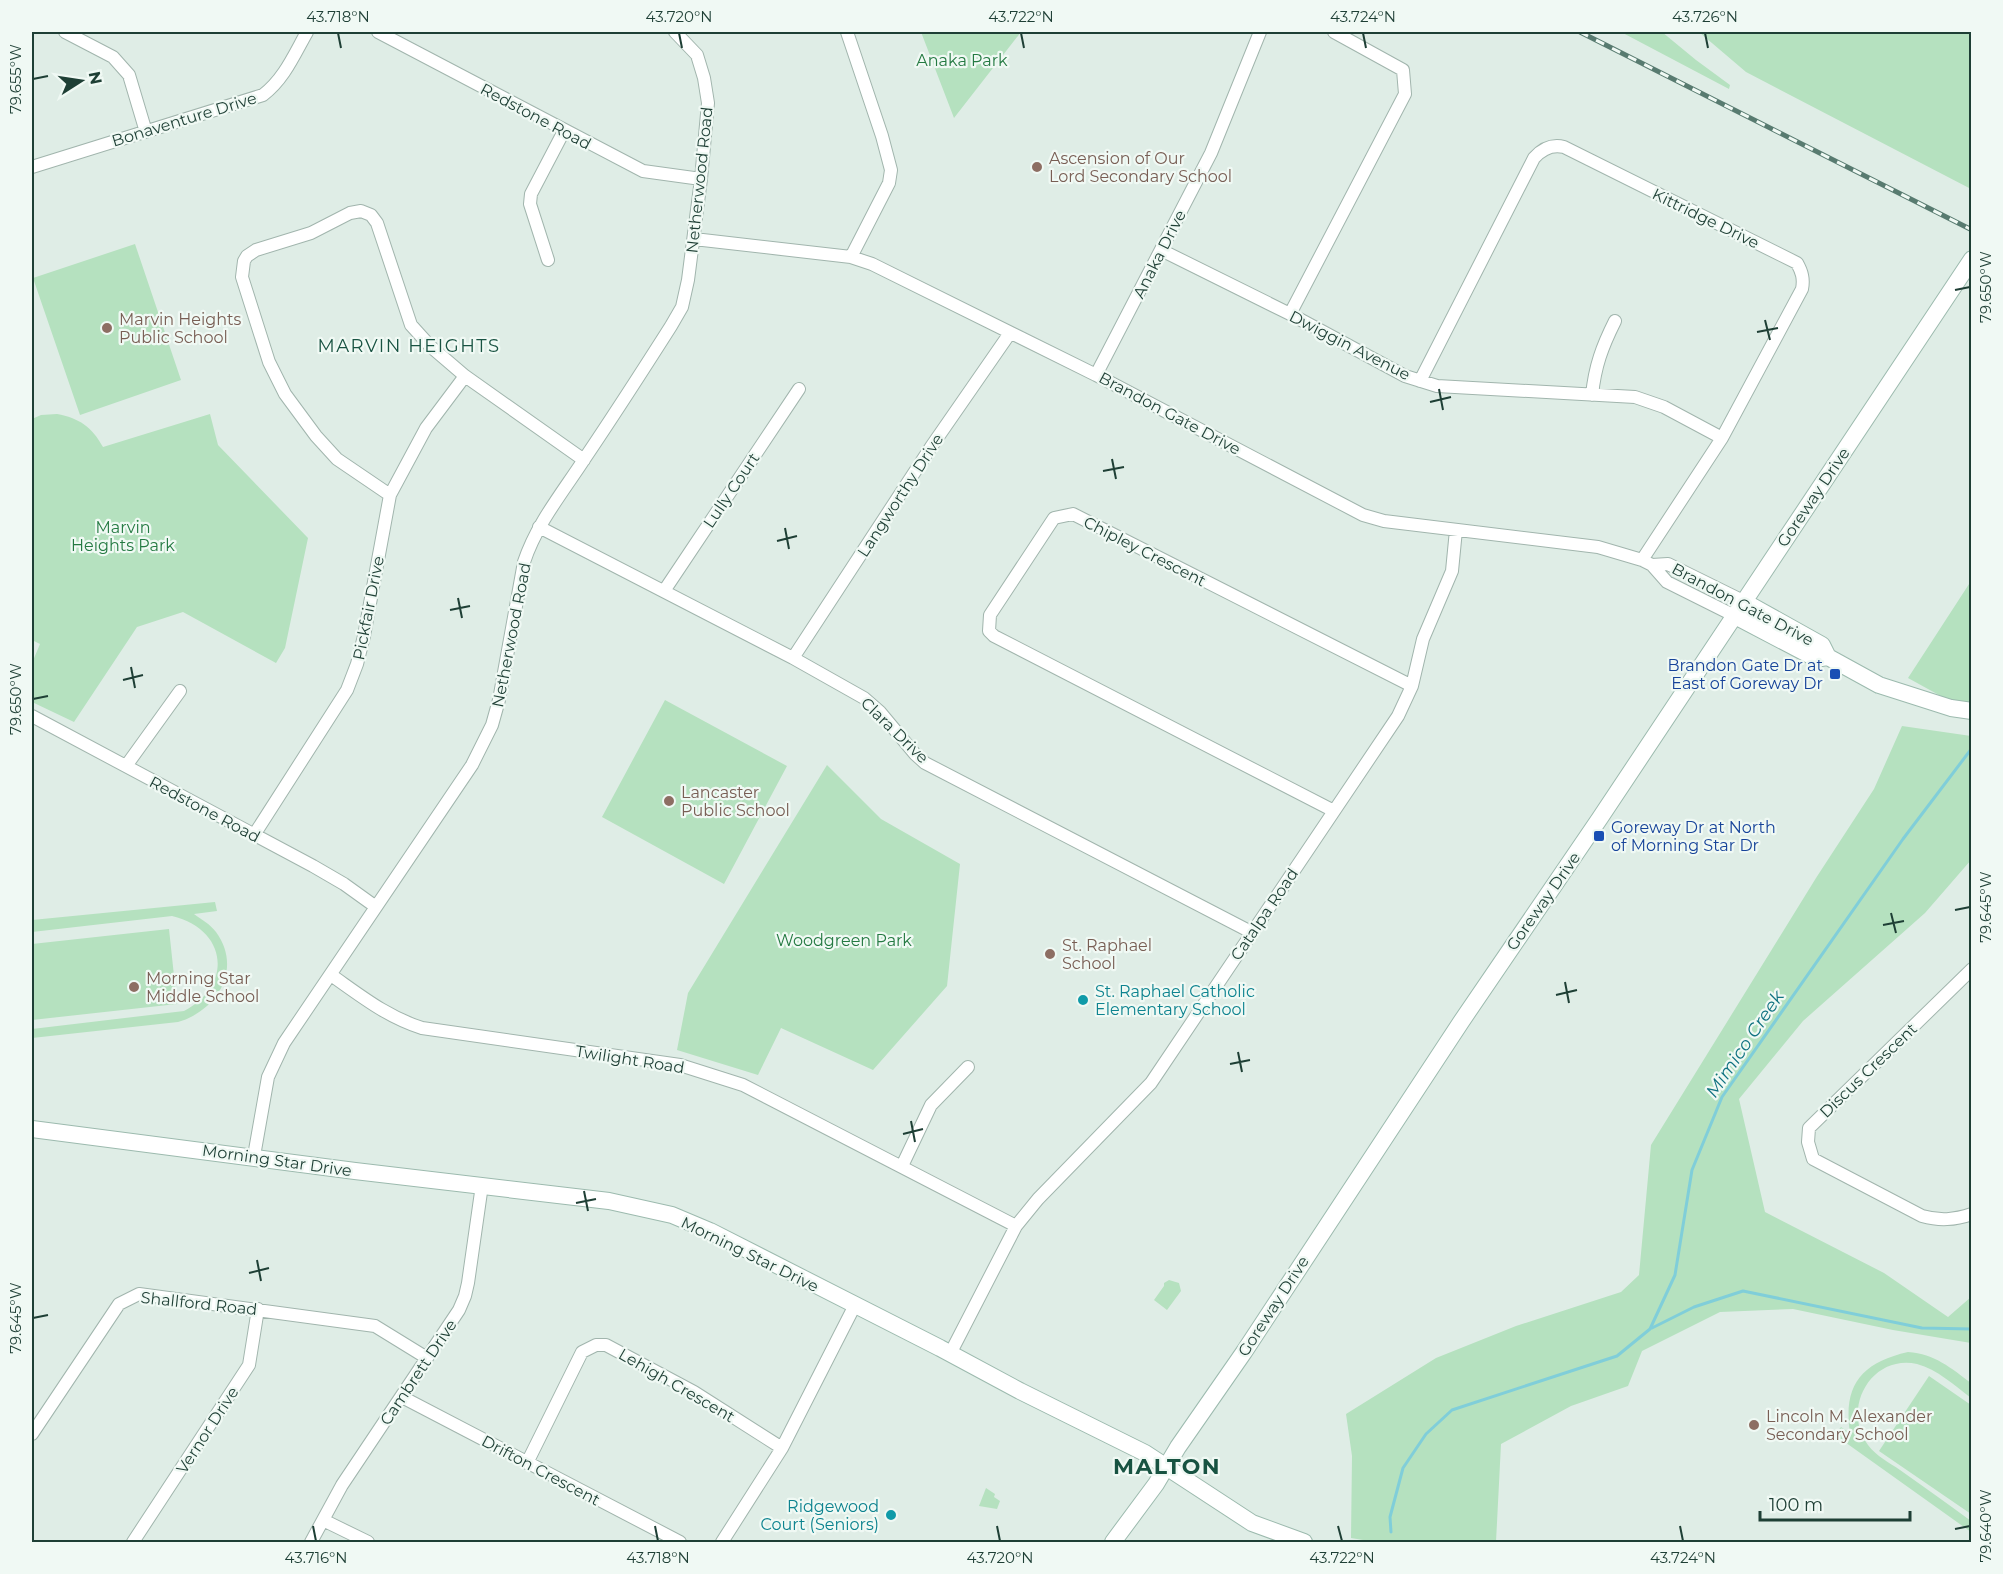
<svg xmlns="http://www.w3.org/2000/svg" width="2003" height="1574" viewBox="0 0 2003 1574" font-family="Montserrat,sans-serif">
<style>
.green{fill:#b5e1bf}
.lines{fill:none;stroke-linecap:round;stroke-linejoin:round}
.stream{stroke:#80ced9;stroke-width:3}
.street-casing{stroke:#a1b5ad;stroke-width:14}
.secondary-casing{stroke:#9cbaae;stroke-width:18}
.street{stroke:#fff;stroke-width:12}
.secondary{stroke:#fff;stroke-width:16}
.rail-casing{stroke:#587b70;stroke-width:5}
.rail{stroke:#f0f9f4;stroke-width:3;stroke-dasharray:9;stroke-linecap:butt}
.ticks{fill:none;stroke:#1e3f35;stroke-width:2}
.education-dot{fill:#8d6e63;stroke:#f0f9f4;stroke-width:2}
.transit-dot{fill:#1a4fb4;stroke:#f0f9f4;stroke-width:2}
.culture-dot{fill:#0f9aa8;stroke:#f0f9f4;stroke-width:2}
.labels{text-anchor:middle;stroke-width:4.5;stroke-linejoin:round;paint-order:stroke}
.park-label{font-size:16px;fill:#247a42;stroke:#f0f9f4}
.street-label{font-size:16px;fill:#1e3f35;stroke:#f0f9f4}
.education-label{font-size:16px;fill:#785e54;stroke:#f0f9f4;text-anchor:start}
.transit-label{font-size:16px;fill:#164399;stroke:#f0f9f4;text-anchor:end}
.culture-label{font-size:16px;fill:#0d838f;stroke:#f0f9f4;text-anchor:start}
.neighbourhood-label{font-size:18px;letter-spacing:1.5px;fill:#185342;stroke:#f0f9f4}
.water-label{font-size:18px;font-style:italic;fill:#117382;stroke:#f0f9f4}
.district-label{font-size:22px;font-weight:bold;letter-spacing:1.5px;fill:#185342;stroke:#f0f9f4}
.neatline{fill:none;stroke:#1e3f35;stroke-width:2}
.ticks-label{font-size:15px;text-anchor:middle;fill:#1e3f35}
</style>
<rect width="100%" height="100%" fill="#dfede6"/>
<!-- green -->
<path class="green" d="M921,32h100l-67,86z
M1621,32h41l34,28 34,25 -1,4z
M1699,32h272v157l-225,-117z
M135,244l46,136 -101,35 -47,-137z
M57,414c22,4 35,13 46,33l107,-33 8,31 90,93 -23,110 -9,15 -93,-51 -46,15 -63,95 -42,-20v-39l8,-19 -8,-4v-172l1,-1 -1,-48 9,-4z
M1971,581v122l-23,-3 -40,-22z
M665,700l122,66 -63,118 -122,-67z
M1902,726l69,10v124l-46,53 -122,108 -64,78 26,113 119,61 64,44 23,-20v46l-78,-13 -100,-21 -73,3 -78,39 -14,35 -57,20 -70,38 -5,98h-121l-24,-4 1,-82 -6,-42 90,-56 80,-32 105,-34 18,-17 12,-130 165,-267 58,-89z
M827,765l54,54 79,45 -13,122 -74,84 -92,-42 -23,47 -81,-25 11,-57z
M215,902l2,9 -23,3c8,6 16,10 22,18 27,37 1,79 -38,90l-146,16v-9l152,-18c50,-26 43,-82 -12,-95l-140,16v-12z
M169,929l8,75 -145,16v-76z
M1169,1280l10,3 2,8 -14,19 -13,-10 10,-14v-3z
M1908,1352c27,2 43,16 63,31v15c-16,-12 -34,-29 -54,-34 -46,-10 -76,45 -49,81 8,11 22,18 32,25 24,17 48,34 71,51v11l-136,-97 6,-8 9,6c-7,-48 11,-70 58,-81z
M1929,1376l42,29v109l-92,-63z
M986,1488l9,6 -1,3 6,4 -3,8 -18,-3z"/>
<g class="lines">
<!-- stream -->
<path class="stream" d="M1652,1328l42,-21 49,-16 179,37 50,1
M1391,1532l-1,-15 13,-49 23,-34 26,-24 165,-54 33,-27 25,-54 17,-105 30,-73 181,-258 69,-91"/>
<!-- street casing -->
<g class="street-casing">
<path id="street" d="M65,32l48,25 16,18 17,57
M378,32l265,139 58,8
M847,32l35,104 9,34 -2,13 -38,74
M32,167l231,-72c21,-16 31,-40 44,-63
M694,239l157,18 21,7 224,111 267,140 21,6 214,26 44,13 10,5 15,17 66,33
M1161,250l129,64 115,62 32,10 198,11 29,10 58,31
M548,260l-18,-56 1,-10 33,-63
M1290,314l115,-220 -2,-24 -69,-38
M1096,375l115,-222 49,-121
M1420,381l114,-223c8,-9 18,-14 30,-11l233,116c5,9 7,16 5,26l-80,149 -80,122
M1592,395c3,-29 10,-48 23,-74
M390,495l-53,-36 -21,-23 -31,-42 -16,-32 -27,-85 2,-16 3,-5 9,-6 55,-17 39,-20 11,-2 10,4 6,8 34,102 19,21 35,30 119,84
M539,527l254,131 71,40 16,14 35,42 10,9 326,169
M1652,565l16,-1 75,37
M664,591l135,-202
M793,658l138,-211 79,-114
M32,716l281,150 31,18 32,23
M126,766l54,-75
M1334,811l-340,-175 -5,-5 1,-16 64,-97 19,-4 339,172
M254,835l93,-145 10,-26 7,-28 26,-141 36,-67 39,-52
M1972,969l-163,159 -1,14 5,17 109,57c18,5 32,4 50,-2
M331,975c30,21 56,42 91,53l258,37 63,20 273,141
M254,1156l14,-79 16,-34 188,-278 20,-40 7,-25 25,-138c13,-39 39,-70 61,-104 29,-43 58,-88 86,-132l11,-19 6,-27 13,-101 7,-76 -4,-25 -7,-23 -22,-23
M902,1166l29,-61 37,-38
M950,1354l66,-128 22,-27 113,-116 247,-367 14,-30 11,-47 29,-68 4,-41
M402,1397l278,145
M32,1434l87,-130 20,-10 236,32 52,32
M527,1463l55,-111 14,-7h10l88,47 88,56
M323,1520l45,22
M133,1542l116,-177 9,-56
M311,1542l31,-57 117,-175 6,-14 3,-13 14,-98
M722,1542l60,-94 73,-143"/>
</g>
<!-- secondary casing -->
<g class="secondary-casing">
<path id="secondary" d="M1743,601l79,44 6,12 51,28 72,23 21,3
M1733,615l84,44 11,-2
M32,1129l323,42 254,30 63,14 38,16 230,117 80,43 125,62 107,70 52,19
M1113,1542l43,-58 22,-37 66,-95 217,-330 139,-204 372,-559"/>
</g>
<!-- street -->
<use href="#street" class="street"/>
<!-- secondary -->
<use href="#secondary" class="secondary"/>
<!-- rail casing -->
<g class="rail-casing">
<path id="rail" d="M1580,32l392,198"/>
</g>
<!-- rail -->
<use href="#rail" class="rail"/>
</g>
<!-- ticks -->
<path class="ticks" d="M338,33l3,15M679,33l3,15M1021,33l3,15M1363,33l3,15M1705,33l3,15M33,79l15,-3M1955,290l15,-3M1765,320l5,20M1757,332l21,-4M1439,389l4,21M1430,402l21,-5M1112,459l4,20M1103,471l21,-4M785,528l4,21M777,541l20,-5M458,598l4,20M450,610l20,-4M131,667l4,21M123,680l20,-5M33,699l15,-3M1955,910l15,-3M1891,913l5,20M1883,925l21,-4M1565,982l4,21M1556,995l21,-5M1238,1052l4,20M1230,1064l20,-4M911,1121l4,21M903,1134l20,-5M584,1191l4,20M576,1203l20,-4M257,1260l4,21M249,1273l20,-5M33,1318l15,-3M313,1526l3,15M655,1526l3,15M997,1526l3,15M1338,1526l4,15M1680,1526l3,15M1955,1529l15,-3"/>
<!-- markers -->
<g class="education-dot">
<circle cx="1037" cy="167" r="6"/>
<circle cx="107" cy="328" r="6"/>
<circle cx="669" cy="801" r="6"/>
<circle cx="1050" cy="954" r="6"/>
<circle cx="134" cy="987" r="6"/>
<circle cx="1754" cy="1425" r="6"/>
</g>
<g class="transit-dot">
<rect x="1829" y="668" width="12" height="12" rx="3"/>
<rect x="1593" y="830" width="12" height="12" rx="3"/>
</g>
<g class="culture-dot">
<circle cx="1083" cy="1000" r="6"/>
<circle cx="891" cy="1515" r="6"/>
</g>
<g class="labels">
<!-- park labels -->
<g class="park-label">
<text x="962" y="66">Anaka Park</text>
<text x="123" y="533">Marvin<tspan x="123" dy="18">Heights Park</tspan></text>
<text x="844" y="946">Woodgreen Park</text>
</g>
<!-- street labels -->
<g class="street-label">
<text transform="translate(536 116) rotate(28)" y="6">Redstone Road</text>
<text transform="translate(184 119) rotate(-17)" y="6">Bonaventure Drive</text>
<text transform="translate(699 180) rotate(-84)" y="6">Netherwood Road</text>
<text transform="translate(1706 218) rotate(26)" y="6">Kittridge Drive</text>
<text transform="translate(1159 254) rotate(-63)" y="6">Anaka Drive</text>
<text transform="translate(1350 345) rotate(27)" y="6">Dwiggin Avenue</text>
<text transform="translate(1170 413) rotate(28)" y="6">Brandon Gate Drive</text>
<text transform="translate(731 490) rotate(-56)" y="6">Lully Court</text>
<text transform="translate(900 495) rotate(-57)" y="6">Langworthy Drive</text>
<text transform="translate(1813 497) rotate(-56)" y="6">Goreway Drive</text>
<text transform="translate(1145 551) rotate(27)" y="6">Chipley Crescent</text>
<text transform="translate(1743 604) rotate(28)" y="6">Brandon Gate Drive</text>
<text transform="translate(368 608) rotate(-79)" y="6">Pickfair Drive</text>
<text transform="translate(511 635) rotate(-79)" y="6">Netherwood Road</text>
<text transform="translate(895 730) rotate(44)" y="6">Clara Drive</text>
<text transform="translate(205 809) rotate(28)" y="6">Redstone Road</text>
<text transform="translate(1543 901) rotate(-55)" y="6">Goreway Drive</text>
<text transform="translate(1264 914) rotate(-56)" y="6">Catalpa Road</text>
<text transform="translate(630 1059) rotate(9)" y="6">Twilight Road</text>
<text transform="translate(1868 1070) rotate(-44)" y="6">Discus Crescent</text>
<text transform="translate(277 1160) rotate(8)" y="6">Morning Star Drive</text>
<text transform="translate(750 1254) rotate(26)" y="6">Morning Star Drive</text>
<text transform="translate(199 1303) rotate(6)" y="6">Shallford Road</text>
<text transform="translate(1273 1306) rotate(-57)" y="6">Goreway Drive</text>
<text transform="translate(418 1372) rotate(-56)" y="6">Cambrett Drive</text>
<text transform="translate(677 1385) rotate(30)" y="6">Lehigh Crescent</text>
<text transform="translate(207 1430) rotate(-57)" y="6">Vernor Drive</text>
<text transform="translate(541 1470) rotate(28)" y="6">Drifton Crescent</text>
</g>
<!-- education labels -->
<g class="education-label">
<text x="1049" y="164">Ascension of Our<tspan x="1049" dy="18">Lord Secondary School</tspan></text>
<text x="119" y="325">Marvin Heights<tspan x="119" dy="18">Public School</tspan></text>
<text x="681" y="798">Lancaster<tspan x="681" dy="18">Public School</tspan></text>
<text x="1062" y="951">St. Raphael<tspan x="1062" dy="18">School</tspan></text>
<text x="146" y="984">Morning Star<tspan x="146" dy="18">Middle School</tspan></text>
<text x="1766" y="1422">Lincoln M. Alexander<tspan x="1766" dy="18">Secondary School</tspan></text>
</g>
<!-- transit labels -->
<g class="transit-label">
<text x="1823" y="671">Brandon Gate Dr at<tspan x="1823" dy="18">East of Goreway Dr</tspan></text>
<text x="1611" y="833" text-anchor="start">Goreway Dr at North<tspan x="1611" dy="18">of Morning Star Dr</tspan></text>
</g>
<!-- culture labels -->
<g class="culture-label">
<text x="1095" y="997">St. Raphael Catholic<tspan x="1095" dy="18">Elementary School</tspan></text>
<text x="879" y="1512" text-anchor="end">Ridgewood<tspan x="879" dy="18">Court (Seniors)</tspan></text>
</g>
<!-- neighbourhood labels -->
<g class="neighbourhood-label">
<text x="409" y="352">MARVIN HEIGHTS</text>
</g>
<!-- water labels -->
<g class="water-label">
<text transform="translate(1745 1044) rotate(-56)" y="6">Mimico Creek</text>
</g>
<!-- district labels -->
<g class="district-label">
<text x="1167" y="1474">MALTON</text>
</g>
</g>
<!-- border -->
<rect width="2003" height="1574" fill="none" stroke="#f0f9f4" stroke-width="66"/>
<!-- north arrow -->
<g transform="translate(81 81) rotate(78)" stroke="#f0f9f4" stroke-width="4.5" paint-order="stroke">
<path d="M0-4.5L10 22L0 15L-10 22Z" fill="#1e3f35"/>
<text y="-9" font-size="16" font-weight="bold" text-anchor="middle" fill="#1e3f35">N</text>
</g>
<!-- scale -->
<path d="M1760 1511v9h150v-9" fill="none" stroke="#1e3f35" stroke-width="3"/>
<text x="1769" y="1511" font-size="18" fill="#1e3f35" stroke="#f0f9f4" stroke-width="4.5" paint-order="stroke">100 m</text>
<rect x="33" y="33" width="1937" height="1508" class="neatline"/>
<g class="ticks-label">
<text x="338" y="22">43.718°N</text>
<text x="679" y="22">43.720°N</text>
<text x="1021" y="22">43.722°N</text>
<text x="1363" y="22">43.724°N</text>
<text x="1705" y="22">43.726°N</text>
<text transform="translate(16 79) rotate(-90)" y="5">79.655°W</text>
<text transform="translate(1986 287) rotate(-90)" y="5">79.650°W</text>
<text transform="translate(16 699) rotate(-90)" y="5">79.650°W</text>
<text transform="translate(1986 907) rotate(-90)" y="5">79.645°W</text>
<text transform="translate(16 1318) rotate(-90)" y="5">79.645°W</text>
<text transform="translate(1986 1526) rotate(-90)" y="5">79.640°W</text>
<text x="316" y="1563">43.716°N</text>
<text x="658" y="1563">43.718°N</text>
<text x="1000" y="1563">43.720°N</text>
<text x="1342" y="1563">43.722°N</text>
<text x="1683" y="1563">43.724°N</text>
</g>
</svg>
